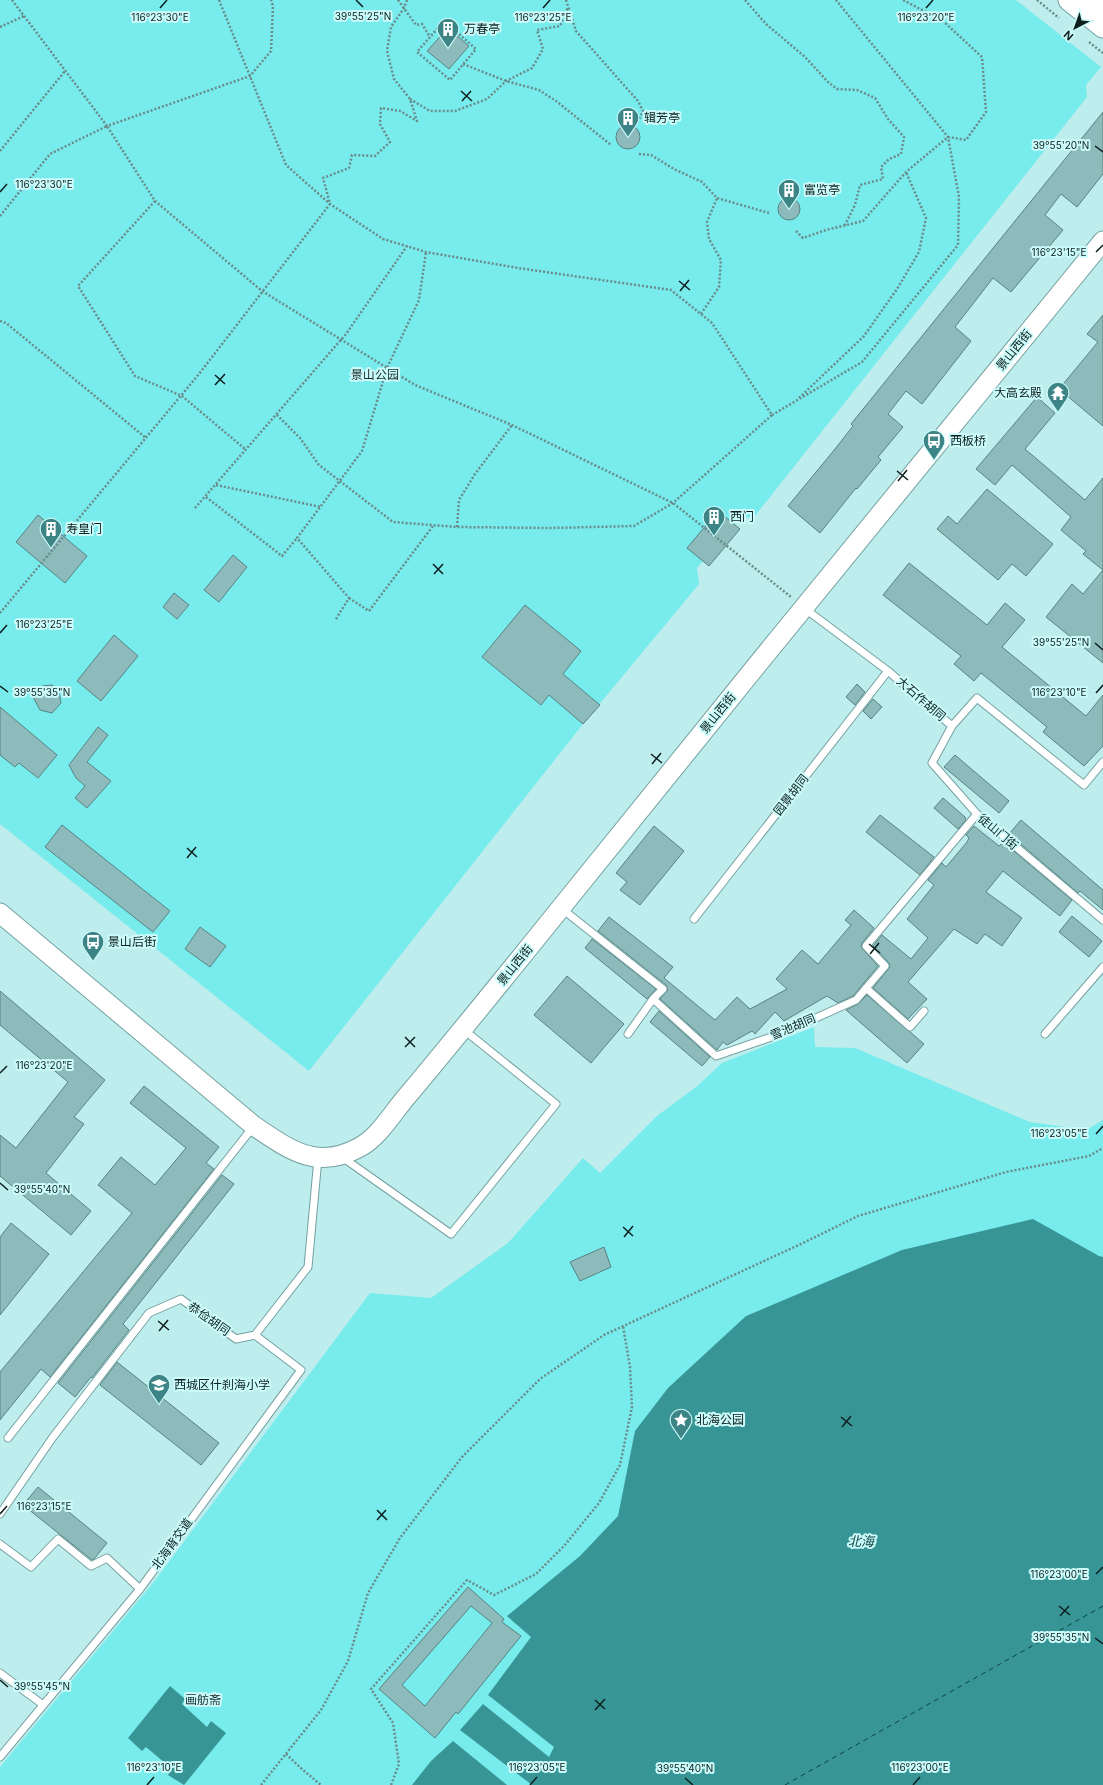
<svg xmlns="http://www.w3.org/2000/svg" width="1103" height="1785" viewBox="0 0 1103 1785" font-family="Inter,'Noto Sans SC',sans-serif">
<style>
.green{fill:#78ebec}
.water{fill:#389596}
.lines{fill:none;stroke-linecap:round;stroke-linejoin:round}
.ferry{stroke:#094343;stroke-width:1;stroke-dasharray:5 4;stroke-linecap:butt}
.building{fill:#8dbaba;stroke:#578383;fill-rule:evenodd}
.lane-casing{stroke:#75a1a1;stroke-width:9}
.secondary-casing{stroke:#75a1a1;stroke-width:21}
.primary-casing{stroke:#75a1a1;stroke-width:23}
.path{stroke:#6a8b8b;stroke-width:2.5;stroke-dasharray:2 2;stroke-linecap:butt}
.lane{stroke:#fff;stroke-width:7}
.secondary{stroke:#fff;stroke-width:19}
.primary{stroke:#fff;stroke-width:21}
.ticks{fill:none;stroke:#0d1f1f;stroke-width:1.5}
.labels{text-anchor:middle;stroke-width:4;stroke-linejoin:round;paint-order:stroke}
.poi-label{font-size:12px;fill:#0d1f1f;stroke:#cbfbfa;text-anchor:start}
.street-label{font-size:12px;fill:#0d1f1f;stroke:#cbfbfa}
.park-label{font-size:12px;fill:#1a2f2f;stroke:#cbfbfa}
.water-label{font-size:13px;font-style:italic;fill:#094343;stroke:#cbfbfa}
.ticks-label{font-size:10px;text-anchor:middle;fill:#0d1f1f;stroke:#cbfbfa;stroke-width:4;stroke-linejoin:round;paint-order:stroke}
</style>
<rect width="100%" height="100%" fill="#beeded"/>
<!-- green -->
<path class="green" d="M0,0h1016l85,67 -15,18 1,12 -333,420 -14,1 -37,43 -6,7 2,16 -116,140 -274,347 -309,-247z
M814,1027l1,20 40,1 175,74 56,8 17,-10v665h-1103v-18l153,-184 217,-290 61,5 77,-55 75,-85 17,15 57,-57 39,-29 26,-24z"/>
<!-- water -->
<path class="water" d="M1033,1219l66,37 4,1v528h-571l-72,-55 23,-26 66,53 5,-10 -66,-52 43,-58 -24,-21 73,-60 38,-40 17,-85 33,-43 78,-72 156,-66z
M170,1686l15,13 -3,5 25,23 4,-6 15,12 -42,52 -16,-10 4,-6 -26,-22 -4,4 -14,-13z
M453,1741l54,44h-95l19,-24z"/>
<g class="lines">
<!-- ferry -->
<path class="ferry" d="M785,1785l318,-179"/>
</g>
<!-- building -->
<path class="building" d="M448,28l21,18 -20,23 -22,-18z
M1103,112v62l-26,33 -16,-13 -16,21 18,15 -52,62 -18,-14 -38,49 16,14 -49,63 -16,-13 -18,23 15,13 -25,30 3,3 -10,12 -14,17 -1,-1 -36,45 -32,-27 47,-57 18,-23 -2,-2z
M616 137a12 12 0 1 1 24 0a12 12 0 1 1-24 0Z
M778 209a11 11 0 1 1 22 0a11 11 0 1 1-22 0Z
M1103,315v111l-44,-37 39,-47 -11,-8z
M1037,397l18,16 -30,36 60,51 18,-22v185l-57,-46 26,-33 11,10 20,-24 -20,-16 3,-3 -25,-21 10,-13 -59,-52 -17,20 -19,-16z
M987,489l66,55 -27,32 -14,-12 -14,16 -61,-51 11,-13 9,8z
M718,511l22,18 -31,37 -22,-18z
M38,515l49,41 -22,27 -49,-41z
M233,555l14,12 -28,35 -15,-12z
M909,563l78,62 18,-22 20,17 -23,27 84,69 17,-21v51l-19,20 -41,-34 4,-5 -66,-54 -7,8 -20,-17 7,-8 -78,-61z
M174,593l15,12 -12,14 -14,-12z
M525,605l56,46 -18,23 37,31 -17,19 -34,-29 -8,10 -59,-48z
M114,635l24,21 -37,45 -24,-20z
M857,684l8,8 -10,13 -9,-8z
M52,685l7,6 2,12 -9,10 -12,-3 -7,-13 9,-11z
M873,699l9,8 -11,12 -8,-8z
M0,707l57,48 -19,23 -19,-15 -4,4 -15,-12z
M98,727l10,8 -21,27 24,19 -24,27 -12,-10 10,-12 -9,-8 -7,-13z
M955,755l54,46 -10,12 -55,-46z
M943,798l22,19 1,3 -8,9 -24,-21z
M880,815l54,42 -14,18 -54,-43z
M1021,820l82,70v20l-23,-19 -2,2 -69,-59z
M62,825l108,86 -17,21 -108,-85z
M654,826l30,25 -44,54 -20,-15 7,-8 -11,-9z
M974,826l25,20 4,-4 69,58 -12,16 -57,-45 -17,21 36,26 -20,28 -17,-12 -8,10 -23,-15 -46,53 19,17 -19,20 -35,-31 17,-21 -1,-4 -16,-17 9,-11 29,24 17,-21 -21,-19 27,-34 -6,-5 14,-17 4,4 21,-25 2,-4 -3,-3z
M854,910l20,18 -12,15 -1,4 17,19 -25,30 -15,7 -11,-7 -43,25 -9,-9 -20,22 -3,-3 -25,14 -4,-3 -6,8 -57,-51 8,-9 -2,-5 -68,-54 11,-14 64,50 -9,11 51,42 22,-23 13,12 37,-20 -11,-10 26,-29 16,14 33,-39 -6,-5z
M1072,916l30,25 -13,16 -30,-25z
M200,927l26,19 -16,21 -25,-18z
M592,939l64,50 -9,10 -62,-51z
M567,976l57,48 -33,39 -57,-48z
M0,991l105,89 -31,37 10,7 -38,49 45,38 -20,24 -71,-59v-41l16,13 52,-66 -68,-57z
M867,995l57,49 -17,19 -61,-53 12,-6z
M659,1011l51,46 -8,9 -52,-44z
M144,1086l75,61 -13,16 8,6 -164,208 -9,-8 -41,51v-48l132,-159 -34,-28 23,-28 34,28 31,-37 -56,-45z
M222,1175l12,9 -111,140 6,6 -37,48 -1,-1 -16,20 -17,-14z
M11,1223l38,31 -49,61v-78z
M604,1247l7,20 -31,14 -10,-19z
M117,1362l102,81 -18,22 -101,-80z
M38,1487l69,56 -13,16 -2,1 -69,-55z
M468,1587l36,32 -2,3 19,14 -63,78 -2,-2 -21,26 -56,-49zM471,1606l21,17 -67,83 -23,-21z"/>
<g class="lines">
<!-- lane casing -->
<g class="lane-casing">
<path id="lane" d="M804,608l84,63 64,55 25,-28 107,87 19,-23
M952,726l-20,37 45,51 126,106
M561,908l102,81 -10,10 63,57 64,-22 76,-34 29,-34 -19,-20 111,-132
M694,919l194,-248
M866,988l44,39 14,-16
M628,1034l25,-35
M1045,1034l58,-67
M342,1157l109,77 105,-130 -92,-74
M8,1438l245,-311
M0,1514l53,-77 96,-124 32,-14 55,40 19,-4 53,-68 10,-109
M0,1544l31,23 27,-28 33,27 16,-8 33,31
M0,1673l42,31
M0,1757l140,-168 161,-219 -46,-35"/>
</g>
<!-- secondary casing -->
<g class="secondary-casing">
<path id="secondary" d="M0,913l254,213c36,24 63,45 106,21 20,-11 33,-35 48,-52 47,-56 93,-113 139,-170 184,-229 370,-457 556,-684"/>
</g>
<!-- primary casing -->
<g class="primary-casing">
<path id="primary" d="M1069,0l34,27
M1097,0l6,4"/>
</g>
<!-- path -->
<path class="path" d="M12,0l95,126 143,-50 21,-25 2,-45 -2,-6
M219,0l67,165 44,39 53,35 43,13 92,16 153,22 41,33 60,92 -99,88 -39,23 -84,2 -93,-1 -64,-5 -74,-57 -19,-27 -24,-24
M398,0l18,25 6,-1 8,13
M407,0l-3,8 -13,19 -4,24 7,28 16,20
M566,0l10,31 62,70 5,10 -4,8
M745,0l21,24 39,33 23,25 9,7 20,1 18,8 13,21 16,18 -3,17 -12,5 -8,8 2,12 -23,6 -5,20 -10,20
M1037,0l22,18
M444,21l32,28 -26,31 -33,-28z
M0,27l24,-11
M1089,42l14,11
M463,64l43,17 33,9 17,11 55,44
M0,151l65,-80
M639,154l12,1 23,14 28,13 15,16 52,15
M155,201l-77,85 57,90 47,20 63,53
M0,216l50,-62 57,-28 48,75 107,90 153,94 97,40 161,78 118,94
M796,231l7,7 23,-8 37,-9 43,-49 42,-35 18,3 20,-28 -4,-55 -39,-36 -40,-21
M701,314l18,-27 2,-27 -12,-21 -2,-17 10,-24
M0,321l6,2 140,115
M799,398l65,-62 33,-47 22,-37 7,-34 -20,-46
M772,415l90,-53 96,-117 1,-48 -11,-60 -112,-137
M216,485l105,22
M206,497l76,59 15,-18
M195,508l151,-174 61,-88
M457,527l2,-27 16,-26 37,-49
M349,598l20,13 64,-85
M0,613l199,-239 131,-170 -7,-26 26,-10 3,-13 23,1 15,-14 -10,-18 1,-16 19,3 17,10 -7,-22 20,12h25l32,-12 19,-18 26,-13 11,-19 -6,-19 23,-4 8,-19
M336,619l13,-21 -52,-60 65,-87 25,-83 32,-68 7,-48
M286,1754l17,16 18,15
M261,1785l60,-75 27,-49 20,-68 32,-55 62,-81 78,-78 64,-44 199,-92 55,-27 148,-44 83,-16 14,-8
M391,1785l8,-21 -6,-41 -22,-34 96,-109 27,15 42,-21 28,-28 35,-43 21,-38 12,-58 -2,-40 -7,-41"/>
<!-- lane -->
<use href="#lane" class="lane"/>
<!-- secondary -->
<use href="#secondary" class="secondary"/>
<!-- primary -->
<use href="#primary" class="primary"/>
</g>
<!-- ticks -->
<path class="ticks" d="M356,0l7,7M160,8l7,-8M543,8l7,-8M926,8l7,-8M461,91l11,10M462,101l9,-10M1095,146l8,6M0,192l7,-8M1096,252l7,-7M679,281l11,9M680,291l9,-11M215,375l10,9M215,385l10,-11M897,471l11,9M898,481l9,-11M433,564l10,10M434,574l9,-10M0,633l7,-8M1095,643l8,7M0,686l8,6M1096,693l7,-8M651,754l11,9M652,764l9,-11M187,848l10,9M187,858l9,-11M869,944l11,9M870,954l9,-11M405,1037l10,10M405,1047l10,-10M0,1073l7,-7M1096,1134l7,-8M0,1183l8,7M623,1227l10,9M624,1237l9,-11M158,1321l11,9M159,1331l9,-11M841,1417l11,9M842,1427l9,-11M377,1510l10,10M0,1514l7,-8M377,1520l9,-10M1096,1574l7,-7M1059,1606l11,9M1060,1616l9,-10M1095,1638l8,6M0,1680l8,7M595,1700l10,9M595,1710l10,-11M685,1778l8,7M147,1785l7,-8M530,1785l7,-8M913,1785l7,-8"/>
<!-- icons -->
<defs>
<g id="building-pin" transform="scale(1.15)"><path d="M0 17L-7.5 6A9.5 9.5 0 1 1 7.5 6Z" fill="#3c8485" stroke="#cbfbfa"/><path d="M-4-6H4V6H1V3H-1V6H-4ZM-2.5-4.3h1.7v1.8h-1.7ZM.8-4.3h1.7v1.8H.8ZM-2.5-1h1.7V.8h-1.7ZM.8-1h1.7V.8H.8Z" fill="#fff"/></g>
<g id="temple-pin" transform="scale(1.15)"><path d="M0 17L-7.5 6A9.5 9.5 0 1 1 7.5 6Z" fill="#3c8485" stroke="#cbfbfa"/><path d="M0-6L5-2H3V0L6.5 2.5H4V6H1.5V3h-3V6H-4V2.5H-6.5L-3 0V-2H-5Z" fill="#fff"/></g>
<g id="bus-pin" transform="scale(1.15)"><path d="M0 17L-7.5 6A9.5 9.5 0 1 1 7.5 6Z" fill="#3c8485" stroke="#cbfbfa"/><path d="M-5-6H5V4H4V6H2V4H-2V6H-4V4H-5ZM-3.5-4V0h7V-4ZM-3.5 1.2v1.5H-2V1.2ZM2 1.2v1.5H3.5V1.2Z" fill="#fff"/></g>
<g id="school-pin" transform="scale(1.15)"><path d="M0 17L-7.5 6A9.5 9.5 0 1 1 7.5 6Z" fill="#3c8485" stroke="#cbfbfa"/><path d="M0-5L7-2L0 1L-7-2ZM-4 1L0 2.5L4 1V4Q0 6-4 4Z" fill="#fff"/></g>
<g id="sight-pin" transform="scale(1.15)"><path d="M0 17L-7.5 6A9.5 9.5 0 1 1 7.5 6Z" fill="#3c8485" stroke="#cbfbfa"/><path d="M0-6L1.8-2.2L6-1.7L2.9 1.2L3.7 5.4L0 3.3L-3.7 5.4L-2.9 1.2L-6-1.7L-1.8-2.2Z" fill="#fff"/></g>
</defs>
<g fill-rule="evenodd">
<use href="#building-pin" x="448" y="29"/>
<use href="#building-pin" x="628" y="118"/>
<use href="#building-pin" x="789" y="190"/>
<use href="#temple-pin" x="1058" y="393"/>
<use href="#bus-pin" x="934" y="441"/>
<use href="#building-pin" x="714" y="517"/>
<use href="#building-pin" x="51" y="529"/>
<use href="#bus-pin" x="93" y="942"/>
<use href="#school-pin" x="159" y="1385"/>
<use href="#sight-pin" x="681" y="1420"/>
</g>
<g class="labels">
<!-- poi labels -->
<g class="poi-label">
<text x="464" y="33">万春亭</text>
<text x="644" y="122">辑芳亭</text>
<text x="804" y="194">富览亭</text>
<text x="1042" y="397" text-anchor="end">大高玄殿</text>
<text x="950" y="445">西板桥</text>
<text x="730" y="521">西门</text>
<text x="66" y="533">寿皇门</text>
<text x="108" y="946">景山后街</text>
<text x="174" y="1389">西城区什刹海小学</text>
<text x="696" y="1424">北海公园</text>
</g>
<!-- street labels -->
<g class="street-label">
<text transform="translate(1014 350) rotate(-51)" y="4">景山西街</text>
<text transform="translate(921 699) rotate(41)" y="4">大石作胡同</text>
<text transform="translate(718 713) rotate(-51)" y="4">景山西街</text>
<text transform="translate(791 795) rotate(-52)" y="4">园景胡同</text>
<text transform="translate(998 832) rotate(40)" y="4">徒山门街</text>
<text transform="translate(515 965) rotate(-51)" y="4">景山西街</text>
<text transform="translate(793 1027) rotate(-23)" y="4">雪池胡同</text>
<text transform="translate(209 1319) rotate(35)" y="4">恭俭胡同</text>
<text transform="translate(172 1544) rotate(-54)" y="4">北海背交道</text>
</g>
<!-- park labels -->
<g class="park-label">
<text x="375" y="379">景山公园</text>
<text x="203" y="1704">画舫斋</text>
</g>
<!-- water labels -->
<g class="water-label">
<text x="861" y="1546">北海</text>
</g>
</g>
<g class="ticks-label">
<text x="363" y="20">39°55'25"N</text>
<text x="543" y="21">116°23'25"E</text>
<text x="160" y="21">116°23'30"E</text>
<text x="926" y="21">116°23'20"E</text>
<text x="1061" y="149">39°55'20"N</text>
<text x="44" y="188">116°23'30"E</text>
<text x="1059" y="256">116°23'15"E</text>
<text x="44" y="628">116°23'25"E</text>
<text x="1061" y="646">39°55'25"N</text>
<text x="42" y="696">39°55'35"N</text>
<text x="1059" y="696">116°23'10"E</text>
<text x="44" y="1069">116°23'20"E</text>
<text x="1059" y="1137">116°23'05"E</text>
<text x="42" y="1193">39°55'40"N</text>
<text x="44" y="1510">116°23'15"E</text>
<text x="1059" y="1578">116°23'00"E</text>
<text x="1061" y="1641">39°55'35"N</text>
<text x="42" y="1690">39°55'45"N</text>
<text x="154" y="1771">116°23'10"E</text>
<text x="537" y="1771">116°23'05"E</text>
<text x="920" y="1771">116°23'00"E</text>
<text x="685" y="1772">39°55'40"N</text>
</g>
<!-- north arrow -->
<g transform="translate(1075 28) rotate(221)" stroke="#cbfbfa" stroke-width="3" paint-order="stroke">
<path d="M0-3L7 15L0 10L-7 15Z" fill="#0d1f1f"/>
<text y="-6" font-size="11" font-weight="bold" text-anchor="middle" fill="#0d1f1f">N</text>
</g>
</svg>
